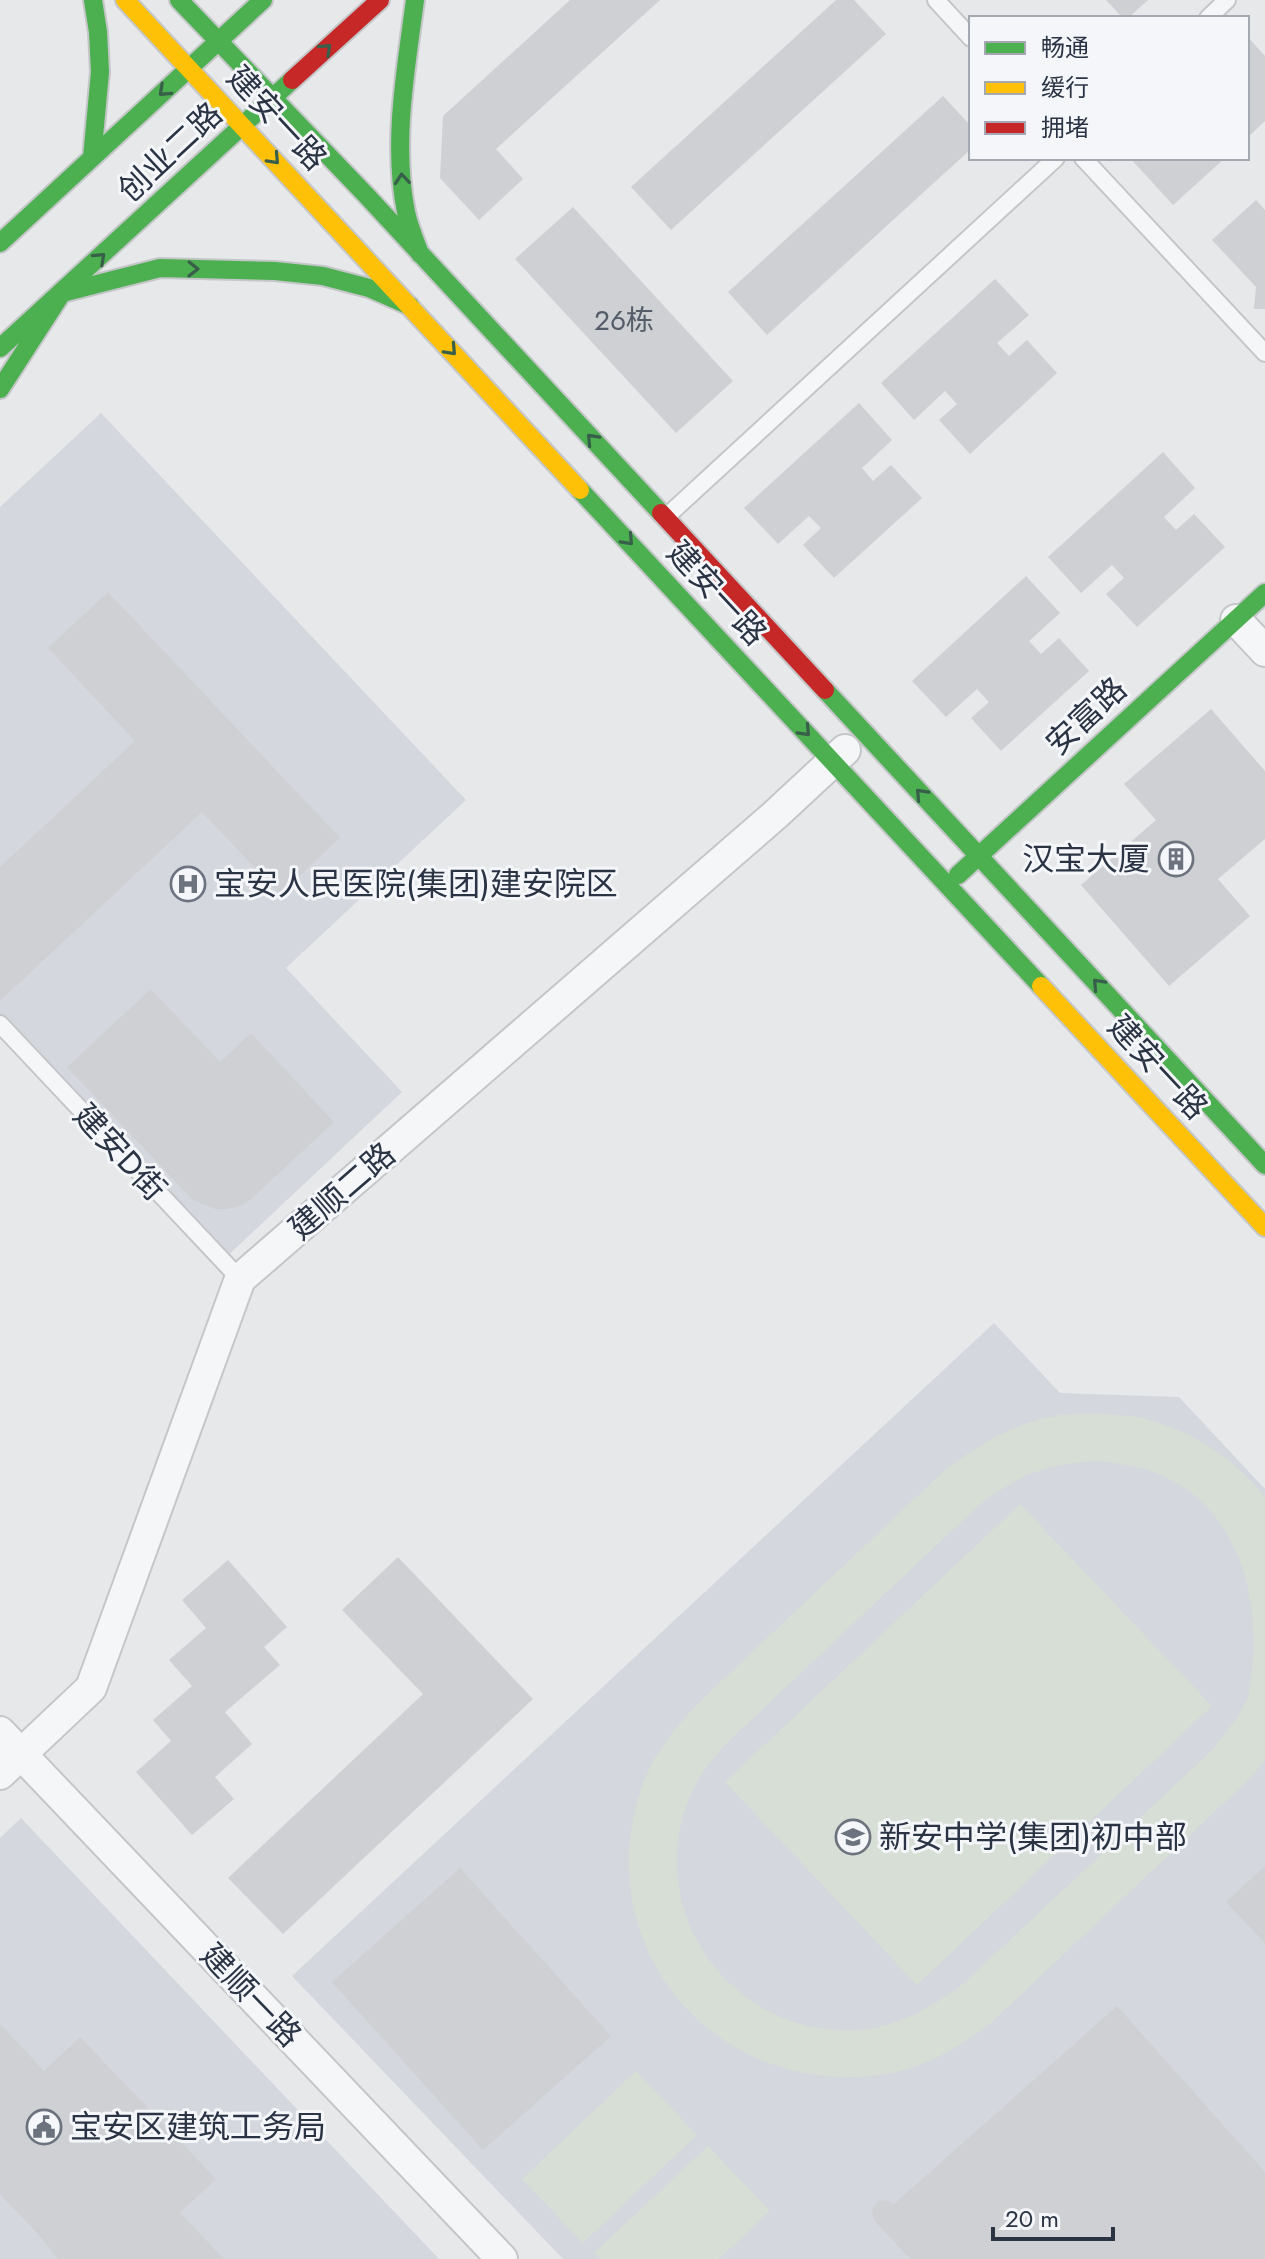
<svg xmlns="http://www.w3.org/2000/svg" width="1265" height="2259" viewBox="0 0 1265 2259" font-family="Jost,'Noto Sans SC',sans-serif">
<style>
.built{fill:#d4d7dd}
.green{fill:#d6ded6;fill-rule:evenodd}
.building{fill:#ced0d3}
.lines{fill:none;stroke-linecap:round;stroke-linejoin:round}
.lane-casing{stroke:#c4c6c8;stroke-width:20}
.street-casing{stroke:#c4c6c8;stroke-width:34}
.fast-casing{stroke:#c4c6c8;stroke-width:22}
.slow-casing{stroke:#c4c6c8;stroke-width:22}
.jam-casing{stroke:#c4c6c8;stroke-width:22}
.lane{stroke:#f5f6f7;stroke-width:16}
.street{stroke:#f5f6f7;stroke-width:30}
.fast{stroke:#4caf50;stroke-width:18}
.slow{stroke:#ffc107;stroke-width:18}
.jam{stroke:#c62828;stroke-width:18}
.oneway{stroke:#375f49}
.labels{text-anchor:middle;stroke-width:6;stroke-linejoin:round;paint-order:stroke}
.number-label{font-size:28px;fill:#545c69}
.street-label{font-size:32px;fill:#2b3445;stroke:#f4f6f9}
.poi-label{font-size:32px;fill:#2b3445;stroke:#f4f6f9;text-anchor:start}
</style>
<rect width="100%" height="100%" fill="#e6e8ea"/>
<!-- built -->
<path class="built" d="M101,413l365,387 -180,168 116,124 -180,169 -222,-236v-518z
M994,1323l66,70 119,4 86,92v770h-702l-271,-283z
M21,1818l418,441h-439v-421z"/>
<!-- green -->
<path class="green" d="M1099,1413c15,2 30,2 43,5 50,12 92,40 123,79v264l-21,23 -251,237c-33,26 -70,49 -113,54 -171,23 -299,-138 -234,-299 11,-27 30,-48 49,-70l250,-236c34,-25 68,-47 111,-54 14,-3 29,-2 43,-3zM1098,1461c23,3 44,5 65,15 82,37 102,138 85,221 -9,21 -24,38 -38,55l-247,232c-36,27 -76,49 -123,46 -118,-5 -197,-127 -149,-236 9,-21 24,-38 39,-54l247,-233c42,-33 68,-43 121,-46z
M1020,1504l192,202 -295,279 -192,-203z
M636,2071l61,64 -114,108 -61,-64z
M708,2146l62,65 -51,48h-119l-6,-6z"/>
<!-- building -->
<path class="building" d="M570,0h90l-164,149 27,30 -44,41 -39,-42 3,-62z
M836,0h18l32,34 -215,196 -40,-43z
M1106,0h42l-20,18h-5z
M1247,36l18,20v65l-18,17z
M943,96l28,30v23l-204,186 -39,-43z
M1130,158h95l-52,47z
M1256,200l9,10v99h-11l2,-22 -44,-47z
M573,207l160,174 -57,52 -161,-174z
M995,279l34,36 -32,28 12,13 18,-16 30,33 -87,81 -31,-34 18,-16 -12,-13 -31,29 -33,-37z
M859,403l33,37 -30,28 11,13 18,-16 31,33 -88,80 -31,-33 18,-17 -12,-12 -31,28 -34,-36z
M1163,452l32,36 -31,29 12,13 18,-16 31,33 -88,80 -31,-33 18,-16 -12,-13 -31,28 -33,-36z
M1026,576l34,37 -31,28 12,13 18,-16 30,33 -88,80 -30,-33 18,-16 -12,-13 -31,28 -34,-36z
M108,592l232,246 -60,56 -78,-82 -202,189v-134l135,-126 -87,-93z
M1211,709l54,62v68l-47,40 32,37 -81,70 -88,-101 75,-65 -32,-36z
M151,989l69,73 31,-29 83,89 -85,79 -10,5 -12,3h-12l-22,-9 -126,-133z
M398,1557l135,142 -250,235 -55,-56 195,-184 -81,-84z
M228,1560l59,67 -23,20 16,18 -55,47 27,32 -37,33 19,22 -42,36 -56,-63 35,-31 -18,-21 39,-34 -23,-26 37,-32 -24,-28z
M1265,1866v77l-39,-41z
M460,1868l151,168 -128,114 -151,-168z
M1117,2006l148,166v87h-355l-35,-38 -3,-8 2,-7 5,-5 8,-1 7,4z
M0,2024l44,47 36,-34 136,142 -36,34 44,46h-166l-20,-25 -38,-40z"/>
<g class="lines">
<!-- lane casing -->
<g class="lane-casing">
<path id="lane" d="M936,0l35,38
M1208,18l19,-18
M1083,158l182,195
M666,517l390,-359
M0,1024l240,255"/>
</g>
<!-- street casing -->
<g class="street-casing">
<path id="street" d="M1236,620l29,31
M0,1732l502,527
M0,1774l91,-86 149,-409 535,-464 70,-65"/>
</g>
<!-- fast casing -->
<g class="fast-casing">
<path id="fast" d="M179,0l187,195 295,318
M415,0c-9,69 -23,143 -9,212 3,15 9,28 14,42
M92,158l8,-86 -2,-40 -5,-32
M0,243l263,-243
M0,348l292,-268
M0,389l62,-96 98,-25 115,3 48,5 46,12 41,18
M580,490l461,496
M825,690l440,475
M958,875l307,-282"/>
</g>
<!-- slow casing -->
<g class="slow-casing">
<path id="slow" d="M125,0l455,490
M1041,986l224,241"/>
</g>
<!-- jam casing -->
<g class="jam-casing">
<path id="jam" d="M292,80l88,-80
M661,513l164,177"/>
</g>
<!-- lane -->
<use href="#lane" class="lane"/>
<!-- street -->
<use href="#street" class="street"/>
<!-- fast -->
<use href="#fast" class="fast"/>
<!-- slow -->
<use href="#slow" class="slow"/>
<!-- jam -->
<use href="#jam" class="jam"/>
</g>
<!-- one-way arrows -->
<defs><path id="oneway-chevron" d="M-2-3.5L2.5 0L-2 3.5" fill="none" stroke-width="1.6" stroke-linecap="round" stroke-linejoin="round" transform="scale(2)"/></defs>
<g class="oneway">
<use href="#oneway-chevron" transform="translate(326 49) rotate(-43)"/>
<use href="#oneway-chevron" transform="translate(164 91) rotate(137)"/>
<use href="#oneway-chevron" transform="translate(274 159) rotate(47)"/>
<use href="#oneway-chevron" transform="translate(402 179) rotate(-95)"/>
<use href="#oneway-chevron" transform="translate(100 258) rotate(-43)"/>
<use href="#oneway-chevron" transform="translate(193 269) rotate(1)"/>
<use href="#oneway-chevron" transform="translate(451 350) rotate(47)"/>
<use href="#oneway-chevron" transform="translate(592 439) rotate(-133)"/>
<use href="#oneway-chevron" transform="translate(628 540) rotate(47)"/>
<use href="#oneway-chevron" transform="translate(805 731) rotate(47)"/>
<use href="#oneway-chevron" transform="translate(921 794) rotate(-133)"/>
<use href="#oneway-chevron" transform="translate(1098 984) rotate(-133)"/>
</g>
<!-- icons -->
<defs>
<g id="building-ring" transform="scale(1.8)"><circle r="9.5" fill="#f4f6f9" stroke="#6c737f" stroke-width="1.5"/><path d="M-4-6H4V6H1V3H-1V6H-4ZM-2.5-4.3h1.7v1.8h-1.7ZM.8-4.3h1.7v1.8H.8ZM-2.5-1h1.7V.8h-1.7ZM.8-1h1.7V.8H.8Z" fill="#6c737f"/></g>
<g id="hospital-ring" transform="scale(1.8)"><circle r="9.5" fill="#f4f6f9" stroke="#6c737f" stroke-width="1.5"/><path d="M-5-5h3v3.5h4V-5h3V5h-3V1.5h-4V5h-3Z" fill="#6c737f"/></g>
<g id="school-ring" transform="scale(1.8)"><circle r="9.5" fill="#f4f6f9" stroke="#6c737f" stroke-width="1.5"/><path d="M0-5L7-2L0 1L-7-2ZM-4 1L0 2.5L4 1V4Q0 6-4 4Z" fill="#6c737f"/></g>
<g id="civic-ring" transform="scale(1.8)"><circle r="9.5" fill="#f4f6f9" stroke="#6c737f" stroke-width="1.5"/><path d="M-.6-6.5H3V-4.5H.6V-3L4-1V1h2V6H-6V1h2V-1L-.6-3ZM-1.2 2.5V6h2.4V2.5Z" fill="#6c737f"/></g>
</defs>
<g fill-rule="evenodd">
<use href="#building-ring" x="1176" y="859"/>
<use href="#hospital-ring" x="188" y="884"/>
<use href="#school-ring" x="853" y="1837"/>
<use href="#civic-ring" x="44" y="2127"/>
</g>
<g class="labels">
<!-- number labels -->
<g class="number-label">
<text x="624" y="330">26栋</text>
</g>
<!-- street labels -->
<g class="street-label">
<text transform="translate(277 118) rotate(47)" y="11">建安一路</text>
<text transform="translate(170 152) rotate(-43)" y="11">创业二路</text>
<text transform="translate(717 593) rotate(47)" y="11">建安一路</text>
<text transform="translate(1086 716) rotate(-43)" y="11">安富路</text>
<text transform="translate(1158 1067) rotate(47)" y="11">建安一路</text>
<text transform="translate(120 1152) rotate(47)" y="11">建安D街</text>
<text transform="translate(342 1191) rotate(-41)" y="11">建顺二路</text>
<text transform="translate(251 1995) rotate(46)" y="11">建顺一路</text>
</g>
<!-- poi labels -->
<g class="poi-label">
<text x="1150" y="870" text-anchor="end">汉宝大厦</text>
<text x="214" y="895">宝安人民医院(集团)建安院区</text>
<text x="879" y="1848">新安中学(集团)初中部</text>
<text x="70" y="2138">宝安区建筑工务局</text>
</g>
</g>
<!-- legend -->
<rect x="969" y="16" width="280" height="144" fill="#f4f6f9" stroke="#a4a8b1" stroke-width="2"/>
<rect x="985" y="42" width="40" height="12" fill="#4caf50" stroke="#a4a8b1" stroke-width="2"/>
<text x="1041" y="56" font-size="24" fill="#2b3445">畅通</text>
<rect x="985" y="82" width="40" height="12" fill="#ffc107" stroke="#a4a8b1" stroke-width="2"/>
<text x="1041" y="96" font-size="24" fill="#2b3445">缓行</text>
<rect x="985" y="122" width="40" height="12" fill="#c62828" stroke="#a4a8b1" stroke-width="2"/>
<text x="1041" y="136" font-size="24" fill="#2b3445">拥堵</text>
<!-- scale -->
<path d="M993 2227v12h120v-12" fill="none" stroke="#2b3445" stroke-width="4"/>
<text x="1005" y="2227" font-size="24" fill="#2b3445" stroke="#f4f6f9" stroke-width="6" paint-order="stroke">20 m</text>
</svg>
